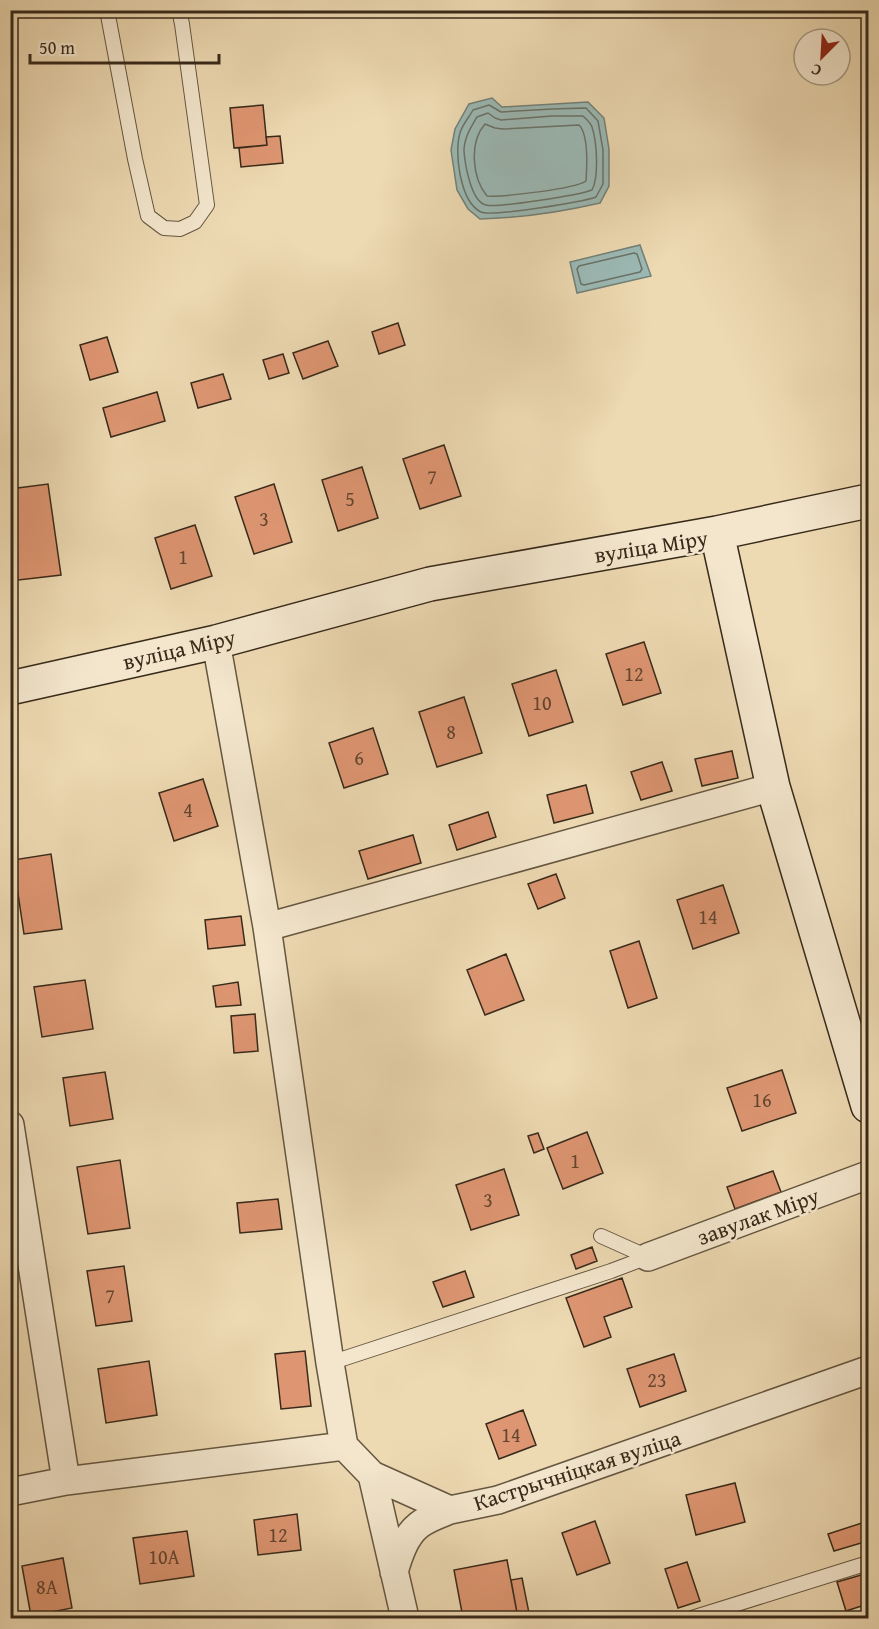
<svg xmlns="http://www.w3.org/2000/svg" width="879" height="1629" viewBox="0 0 879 1629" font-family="'Gentium Book Plus',serif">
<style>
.water{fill:#9bb9b5;stroke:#738077;stroke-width:1.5}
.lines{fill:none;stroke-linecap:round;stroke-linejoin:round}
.shore{stroke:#6a7268;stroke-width:1.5}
.building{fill:#de9672;stroke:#382a1a;stroke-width:1.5}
.lane-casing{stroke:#655640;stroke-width:16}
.street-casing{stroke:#655640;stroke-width:30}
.secondary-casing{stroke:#382a1a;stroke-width:36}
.lane{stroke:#f3e6cd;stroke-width:14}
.street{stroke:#f3e6cd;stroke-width:27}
.secondary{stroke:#f3e6cd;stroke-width:33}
.labels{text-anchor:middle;stroke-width:5;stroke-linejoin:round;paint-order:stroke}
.number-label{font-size:20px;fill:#624530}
.street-label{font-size:22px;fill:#382a1a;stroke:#f3e6cd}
</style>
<rect width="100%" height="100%" fill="#edd9b2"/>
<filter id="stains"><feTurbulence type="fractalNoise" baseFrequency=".00333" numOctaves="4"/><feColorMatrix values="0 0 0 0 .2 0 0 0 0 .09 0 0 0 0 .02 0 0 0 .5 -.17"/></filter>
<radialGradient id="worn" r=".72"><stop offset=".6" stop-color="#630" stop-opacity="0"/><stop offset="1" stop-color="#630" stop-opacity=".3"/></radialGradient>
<!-- water -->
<path class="water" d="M492,98l10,9 86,-5 16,16 5,31v37l-9,17c-39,9 -80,15 -120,16l-12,-10 -11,-19 -6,-40 4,-21 14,-25z
M640,245l11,31 -74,17 -7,-31z"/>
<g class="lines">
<!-- shore -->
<path class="shore" d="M489,105l12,7 51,-3 34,-1 12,13 5,29v34l-7,13c-14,5 -105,20 -115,15 -21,-10 -28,-62 -20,-82 3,-7 8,-13 12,-20z
M488,113l7,5 6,2 51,-4h31c3,3 7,6 9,11 5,15 7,50 0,63 -13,5 -94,18 -106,15 -15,-3 -21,-41 -22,-54 0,-13 7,-24 13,-34z
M485,124l10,4 8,1 76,-4c10,10 8,42 7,56 -11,8 -83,16 -99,15 -15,-18 -18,-54 -2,-72z
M634,253l3,1 5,15 -2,3 -56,13 -3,-1 -4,-15 2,-3z"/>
</g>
<!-- building -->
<path class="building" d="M263,105l4,40 -33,3 -4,-40z
M280,136l3,27 -42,4 -2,-19 28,-3 -1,-8z
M398,323l7,22 -26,9 -7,-22z
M107,337l11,35 -28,8 -10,-35z
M328,341l10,25 -35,13 -10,-26z
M283,354l6,19 -20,6 -6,-19z
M223,374l8,25 -33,9 -7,-25z
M157,392l8,29 -54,16 -8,-29z
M444,445l17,51 -41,13 -17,-50z
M362,467l16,51 -40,13 -16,-51z
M48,484l13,91 -51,6v-92z
M274,484l18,58 -38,12 -19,-57z
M195,525l17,51 -41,13 -16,-51z
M644,642l17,51 -38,12 -17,-51z
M556,670l17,52 -44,14 -17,-52z
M464,697l18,56 -45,14 -18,-55z
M373,728l15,46 -44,14 -15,-45z
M732,751l6,27 -36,8 -7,-27z
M662,762l10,29 -31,9 -10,-28z
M203,779l15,47 -44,15 -15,-48z
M586,785l7,28 -39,10 -7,-28z
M488,812l8,25 -39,13 -8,-25z
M413,835l8,28 -53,16 -9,-28z
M51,854l11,75 -38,5 -11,-74z
M556,874l9,24 -27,11 -10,-25z
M723,885l16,48 -46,16 -16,-49z
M241,916l4,29 -37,4 -3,-29z
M639,941l18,57 -29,10 -18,-57z
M506,954l18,46 -39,15 -18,-45z
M85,980l8,49 -51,8 -8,-50z
M238,982l3,23 -25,2 -3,-21z
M255,1014l3,37 -24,2 -3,-37z
M782,1070l14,43 -54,18 -15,-43z
M105,1072l8,47 -43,7 -7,-48z
M587,1132l16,41 -40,16 -16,-41z
M538,1133l6,16 -10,4 -6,-17z
M120,1160l10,68 -42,6 -11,-67z
M504,1169l15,46 -48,15 -15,-45z
M773,1171l8,21 -46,17 -8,-22z
M278,1199l4,30 -42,4 -3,-30z
M592,1247l5,14 -21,8 -5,-14z
M124,1266l8,55 -36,5 -9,-55z
M465,1271l9,26 -31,10 -10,-25z
M622,1278l10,29 -28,10 7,20 -27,10 -18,-49z
M305,1351l6,55 -30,3 -6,-55z
M674,1354l12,37 -46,16 -13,-38z
M149,1361l8,54 -51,8 -8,-54z
M523,1410l13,35 -37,14 -13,-35z
M735,1483l10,39 -49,13 -10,-40z
M297,1514l4,36 -43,5 -4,-35z
M595,1521l15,42 -33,12 -15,-42z
M868,1521v20l-34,10 -6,-17z
M187,1531l7,45 -54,8 -7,-46z
M63,1558l9,50 -41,8 -9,-50z
M507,1560l11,58h-55l-9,-48z
M687,1562l13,39 -22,7 -13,-39z
M868,1573v31l-22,7 -9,-29z
M522,1578l8,40h-12l-7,-38z"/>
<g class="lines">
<!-- lane casing -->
<g class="lane-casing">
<path id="lane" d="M107,10l28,149 13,57 16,12 16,1 15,-7 12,-17 -25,-181 -3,-14
M601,1236l47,21
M330,1363l281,-92 37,-14
M692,1618l176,-55"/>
</g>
<!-- street casing -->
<g class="street-casing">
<path id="street" d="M216,642l51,285 63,436 14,83
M267,927l506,-140
M10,1125l56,356
M648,1257l220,-82
M344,1446l28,29 78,35 48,-10 370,-130
M372,1475l33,143
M10,1492l56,-11 278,-35
M394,1572c5,-17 11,-36 25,-47 9,-7 21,-11 31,-15"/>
</g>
<!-- secondary casing -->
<g class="secondary-casing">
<path id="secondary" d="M717,533l56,254 95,319
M10,688l206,-46 214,-58 287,-51 151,-32"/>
</g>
<!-- lane -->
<use href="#lane" class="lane"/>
<!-- street -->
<use href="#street" class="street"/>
<!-- secondary -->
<use href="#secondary" class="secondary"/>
</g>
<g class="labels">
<!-- number labels -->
<g class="number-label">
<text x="432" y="484">7</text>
<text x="350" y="506">5</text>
<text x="264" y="526">3</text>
<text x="183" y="564">1</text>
<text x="634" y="681">12</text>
<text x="542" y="710">10</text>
<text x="451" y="739">8</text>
<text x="359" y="765">6</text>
<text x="188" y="817">4</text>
<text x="708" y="924">14</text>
<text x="762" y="1107">16</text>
<text x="575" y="1168">1</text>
<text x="488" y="1207">3</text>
<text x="110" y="1303">7</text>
<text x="657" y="1387">23</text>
<text x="511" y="1442">14</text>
<text x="278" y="1542">12</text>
<text x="164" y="1564">10А</text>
<text x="47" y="1594">8А</text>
</g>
<!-- street labels -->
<g class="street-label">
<text transform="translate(651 546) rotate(-9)" y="8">вуліца Міру</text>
<text transform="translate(179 649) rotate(-13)" y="8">вуліца Міру</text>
<text transform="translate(758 1216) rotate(-20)" y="8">завулак Міру</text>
<text transform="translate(577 1470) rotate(-18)" y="8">Кастрычніцкая вуліца</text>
</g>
</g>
<!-- margin -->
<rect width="879" height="1629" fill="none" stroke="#edd9b2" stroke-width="36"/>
<rect x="12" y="12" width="855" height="1605" fill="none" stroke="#382a1a" stroke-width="3"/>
<rect x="18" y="18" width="843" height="1593" fill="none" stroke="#382a1a" stroke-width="1.5"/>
<!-- north arrow -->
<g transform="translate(822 57) rotate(204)"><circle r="28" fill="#f3e6cd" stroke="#a89b85" stroke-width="1.5"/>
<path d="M0-4.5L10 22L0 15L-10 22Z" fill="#8f2418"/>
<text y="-9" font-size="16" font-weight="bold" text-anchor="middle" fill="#382a1a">С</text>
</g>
<!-- scale -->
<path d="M30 54v9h189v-9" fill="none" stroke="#382a1a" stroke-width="3"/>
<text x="39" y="54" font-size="18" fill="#382a1a" stroke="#f3e6cd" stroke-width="4.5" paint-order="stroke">50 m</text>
<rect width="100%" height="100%" filter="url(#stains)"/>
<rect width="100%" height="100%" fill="url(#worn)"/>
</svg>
